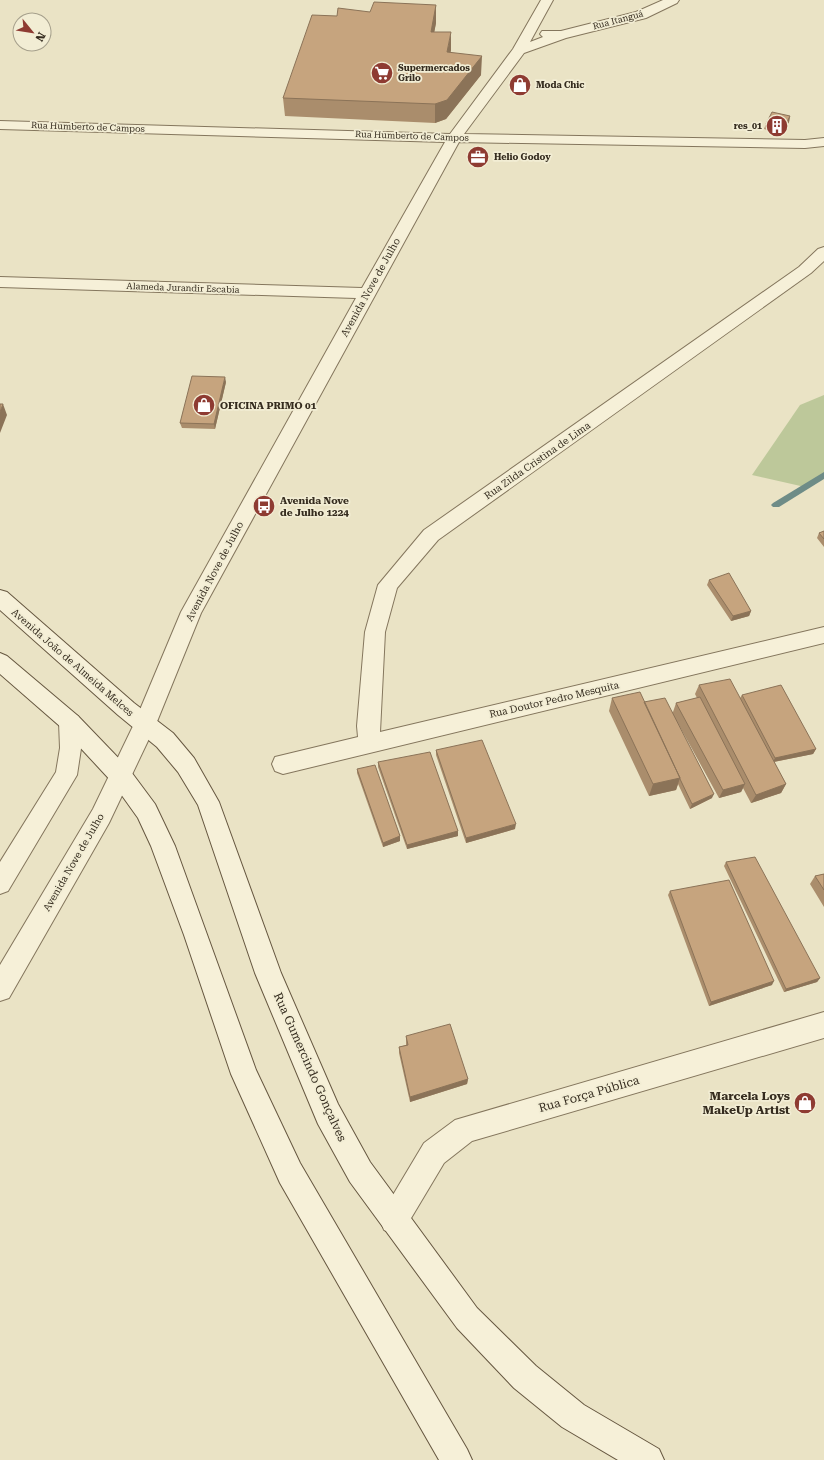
<svg xmlns="http://www.w3.org/2000/svg" width="824" height="1460" viewBox="0 0 824 1460" font-family="'Roboto Serif',serif">
<style>
.green{fill:#bdc89a}
.lines{fill:none;stroke-linecap:round;stroke-linejoin:round}
.stream{fill:#6e8c87;fill-rule:evenodd}
.minor-casing{stroke:#84765d;stroke-width:2}
.secondary-casing{stroke:#665740;stroke-width:2}
.minor{fill:#f6f0d8;fill-rule:evenodd}
.secondary{fill:#f6f0d8;fill-rule:evenodd}
.wall{fill:#aa8d6c}
.shaded-wall{fill:#8b7358}
.building{fill:#c6a47e;stroke:#8b7358}
.labels{text-anchor:middle;stroke-width:3.5;stroke-linejoin:round;paint-order:stroke}
.far-street-label{font-size:9px;fill:#352c1f;stroke:#f2edd4}
.far-poi-label{font-size:9px;font-weight:bold;fill:#352c1f;stroke:#f2edd4;text-anchor:start}
.street-label{font-size:10px;fill:#352c1f;stroke:#f2edd4}
.poi-label{font-size:10px;font-weight:bold;fill:#352c1f;stroke:#f2edd4;text-anchor:start}
.near-street-label{font-size:12px;fill:#352c1f;stroke:#f2edd4}
.near-poi-label{font-size:12px;font-weight:bold;fill:#352c1f;stroke:#f2edd4;text-anchor:end}
</style>
<rect width="100%" height="100%" fill="#eae3c5"/>
<!-- green -->
<path class="green" d="M824,395v81l-19,11 -53,-12 48,-70z"/>
<g class="lines">
<!-- stream -->
<path class="stream" d="M824,472v7l-45,28h-6l-2,-2 2,-2z"/>
<!-- minor casing -->
<g class="minor-casing">
<path id="minor" d="M541,0h12l-23,42 13,-5 -3,-3 2,-3h19l75,-19 27,-12h16l-2,3 -31,15 -80,20 -42,15 -60,81 341,6 19,-2v8l-19,2 -346,-6 -258,471 -45,111 -47,99 -100,175 -9,3v-36l93,-156 41,-85 47,-112 175,-314 -356,-11v-10l362,11 83,-146 -445,-13v-8l450,13 63,-85z
M824,247v14l-13,12 -373,267 -41,48 -12,44 -5,100 444,-105v16l-541,131 -8,-3 -3,-7 3,-7 83,-20 -1,-11 8,-94 13,-47 46,-55 375,-263 19,-18z
M70,713l8,3 3,6 1,20 -5,33 -69,116 -8,3v-32l56,-90 4,-24 -1,-26 3,-6z
M824,1012v26l-352,103 -28,22 -40,67 -10,4 -10,-4 -4,-10 4,-10 40,-67 31,-23z"/>
</g>
<!-- secondary casing -->
<g class="secondary-casing">
<path id="secondary" d="M0,590l7,2 127,111 39,30 21,25 25,44 62,171 57,131 32,58 107,146 59,58 48,39 75,44 5,11h-46l-56,-33 -48,-39 -57,-60 -107,-146 -32,-58 -63,-151 -57,-168 -20,-33 -21,-25 -39,-32 -118,-105z
M0,653l7,3 71,60 51,53 26,35 20,42 81,224 44,93 167,286 5,11h-33l-159,-277 -49,-109 -47,-139 -33,-89 -13,-28 -25,-35 -51,-55 -62,-54z"/>
</g>
<!-- minor -->
<use href="#minor" class="minor"/>
<!-- secondary -->
<use href="#secondary" class="secondary"/>
</g>
<!-- wall -->
<path class="wall" d="M436,5v18l-2,9 17,18 -1,3 31,22 -35,44 -11,4 -150,-7 -2,-18 54,-82z
M790,116l-1,6 -7,12 -18,-5 2,-5z
M226,382l-11,47 -33,-1 -2,-5z
M824,531v16l-7,-9 2,-5z
M709,580l42,31 -2,5 -18,5 -24,-36z
M699,685l41,13 2,-3 74,54 -3,5 -39,8 12,22 -5,9 -30,10 -8,-15 -2,4 -22,6 -44,-80 37,80 -22,11 -12,-25 -2,6 -27,6 -40,-85 3,-13 32,4 29,10 3,-9 21,-5 -2,-4z
M436,750l79,79 -49,14 -30,-88z
M378,762l80,69v5l-51,13 -29,-82z
M357,769l43,67v5l-17,6 -26,-74z
M726,862l94,116 -3,4 -33,10 -60,-126z
M824,874v33l-14,-23 5,-8z
M670,891l102,94 -63,21 -41,-111z
M406,1036l62,43 -1,5 -57,18 -11,-49v-6l7,-2z"/>
<!-- shaded-wall -->
<path class="shaded-wall" d="M436,5v18l-5,27v-18z
M451,32v18l-4,21v-19z
M482,56l-1,19 -35,44 -11,4v-19z
M790,116l-1,6 -7,12 2,-6z
M225,377l1,5 -11,47 -1,-5z
M3,404l4,11 -7,18v-21z
M751,611l-2,5 -18,5 2,-5z
M816,749l-3,5 -40,8 2,-4z
M680,778l-4,12 -27,6 4,-12z
M745,784l-4,8 -22,6 4,-8z
M786,784l-5,9 -30,10 5,-8z
M714,794l-2,4 -22,11 2,-5z
M516,824l-1,5 -49,14v-5z
M458,831v5l-51,13v-4z
M400,836v5l-17,6v-4z
M820,978l-3,4 -33,10 2,-3z
M774,981l-2,4 -63,21 2,-4z
M468,1079l-1,5 -57,18v-5z"/>
<!-- building -->
<path class="building" d="M374,2l62,3 -5,27h20l-4,20 35,4 -35,44 -12,4 -152,-6 29,-83 25,1 1,-8 32,4z
M772,112l18,4 -6,12 -18,-4z
M192,376l33,1 -11,47 -34,-1z
M0,404h3l-3,8z
M824,531v8l-5,-6z
M729,573l22,38 -18,5 -24,-36z
M730,679l56,105 -30,11 -57,-110z
M781,685l35,64 -41,9 -33,-63z
M640,692l40,86 -27,6 -41,-86z
M700,697l45,87 -22,6 -47,-87z
M665,698l49,96 -22,10 -12,-25v-1l-36,-76z
M482,740l34,84 -50,14 -30,-88z
M430,752l28,79 -51,14 -29,-83z
M375,765l25,71 -17,7 -26,-74z
M755,857l65,121 -34,11 -60,-127z
M824,874v16l-9,-14z
M729,880l45,101 -63,21 -41,-111z
M450,1024l18,55 -58,18 -11,-50 9,-2 -2,-9z"/>
<!-- icons -->
<defs>
<g id="supermarket-disc" transform="scale(1.15)"><circle r="9.5" fill="#8e3b32" stroke="#f2edd4"/><path d="M-6-5.5h2.5l.6 2H6L4.5 2H-2.5L-4.4-4H-6ZM-1.5 3.2a1.3 1.3 0 1 0 .1 0ZM3 3.2a1.3 1.3 0 1 0 .1 0Z" fill="#fff"/></g>
<g id="shop-disc" transform="scale(1.15)"><circle r="9.5" fill="#8e3b32" stroke="#f2edd4"/><path d="M-5-2.5h2.3a2.7 3.5 0 0 1 5.4 0H5L5.5 6h-11ZM-1.5-2.5h3a1.5 2.3 0 0 0-3 0Z" fill="#fff"/></g>
<g id="building-disc" transform="scale(1.15)"><circle r="9.5" fill="#8e3b32" stroke="#f2edd4"/><path d="M-4-6H4V6H1V3H-1V6H-4ZM-2.5-4.3h1.7v1.8h-1.7ZM.8-4.3h1.7v1.8H.8ZM-2.5-1h1.7V.8h-1.7ZM.8-1h1.7V.8H.8Z" fill="#fff"/></g>
<g id="office-disc" transform="scale(1.15)"><circle r="9.5" fill="#8e3b32" stroke="#f2edd4"/><path d="M-6-3h4V-5.5h4V-3h4V5H-6ZM-1-4.5V-3h2v-1.5ZM-6 0V1H6V0Z" fill="#fff"/></g>
<g id="bus-disc" transform="scale(1.15)"><circle r="9.5" fill="#8e3b32" stroke="#f2edd4"/><path d="M-5-6H5V4H4V6H2V4H-2V6H-4V4H-5ZM-3.5-4V0h7V-4ZM-3.5 1.2v1.5H-2V1.2ZM2 1.2v1.5H3.5V1.2Z" fill="#fff"/></g>
</defs>
<g fill-rule="evenodd">
<use href="#supermarket-disc" x="382" y="73"/>
<use href="#shop-disc" x="520" y="85"/>
<use href="#building-disc" x="777" y="126"/>
<use href="#office-disc" x="478" y="157"/>
<use href="#shop-disc" x="204" y="405"/>
<use href="#bus-disc" x="264" y="506"/>
<use href="#shop-disc" x="805" y="1103"/>
</g>
<g class="labels">
<!-- far-street labels -->
<g class="far-street-label">
<text transform="translate(618 20) rotate(-15)" y="3">Rua Itanguá</text>
<text transform="translate(88 127) rotate(2)" y="3">Rua Humberto de Campos</text>
<text transform="translate(412 136) rotate(2)" y="3">Rua Humberto de Campos</text>
<text transform="translate(183 288) rotate(2)" y="3">Alameda Jurandir Escabia</text>
</g>
<!-- far-poi labels -->
<g class="far-poi-label">
<text x="398" y="71">Supermercados<tspan x="398" dy="10">Grilo</tspan></text>
<text x="536" y="88">Moda Chic</text>
<text x="762" y="129" text-anchor="end">res_01</text>
<text x="494" y="160">Helio Godoy</text>
</g>
<!-- street labels -->
<g class="street-label">
<text transform="translate(370 287) rotate(-61)" y="4">Avenida Nove de Julho</text>
<text transform="translate(537 460) rotate(-35)" y="4">Rua Zilda Cristina de Lima</text>
<text transform="translate(214 571) rotate(-62)" y="4">Avenida Nove de Julho</text>
<text transform="translate(73 662) rotate(41)" y="4">Avenida João de Almeida Melces</text>
<text transform="translate(554 699) rotate(-13)" y="4">Rua Doutor Pedro Mesquita</text>
<text transform="translate(73 862) rotate(-60)" y="4">Avenida Nove de Julho</text>
</g>
<!-- poi labels -->
<g class="poi-label">
<text x="220" y="409">OFICINA PRIMO 01</text>
<text x="280" y="504">Avenida Nove<tspan x="280" dy="12">de Julho 1224</tspan></text>
</g>
<!-- near-street labels -->
<g class="near-street-label">
<text transform="translate(310 1067) rotate(66)" y="4">Rua Gumercindo Gonçalves</text>
<text transform="translate(589 1094) rotate(-16)" y="4">Rua Força Pública</text>
</g>
<!-- near-poi labels -->
<g class="near-poi-label">
<text x="790" y="1100">Marcela Loys<tspan x="790" dy="14">MakeUp Artist</tspan></text>
</g>
</g>
<!-- north arrow -->
<g transform="translate(32 32) rotate(120)"><circle r="19" fill="#f2edd4" stroke="#a6a08c"/>
<path d="M0-3L7 15L0 10L-7 15Z" fill="#8e3b32"/>
<text y="-6" font-size="11" font-weight="bold" text-anchor="middle" fill="#352c1f">N</text>
</g>
</svg>
